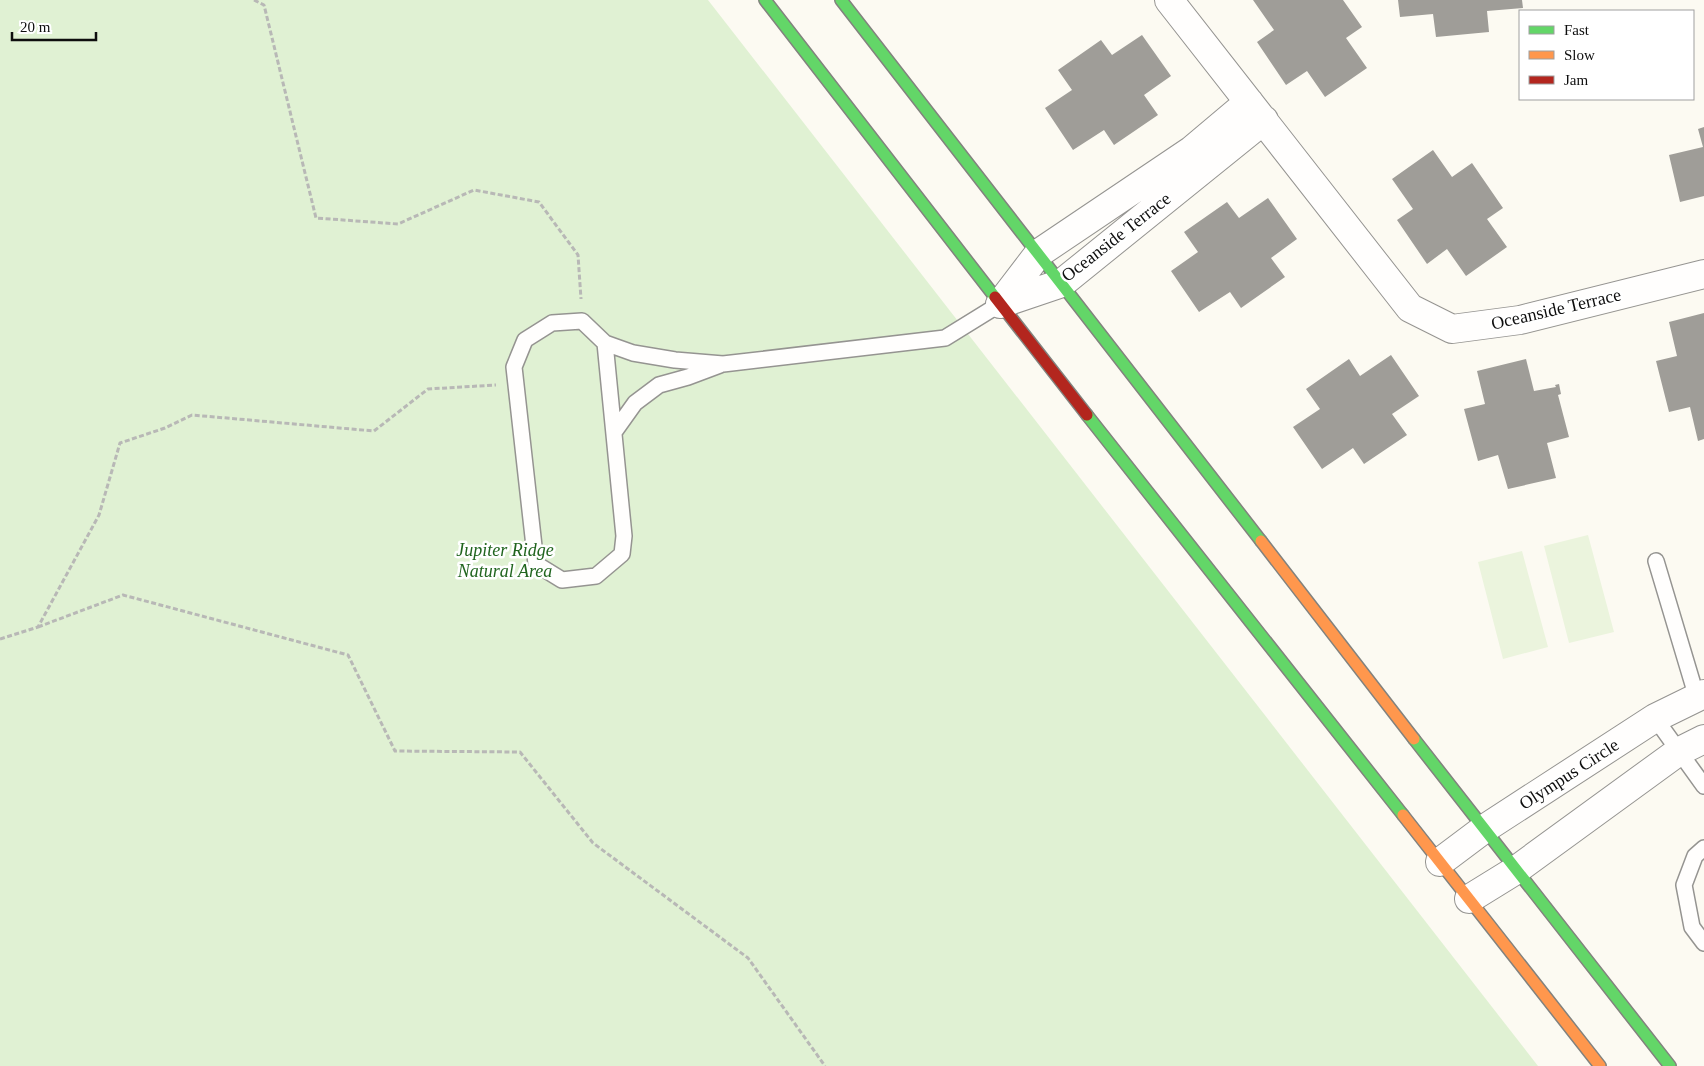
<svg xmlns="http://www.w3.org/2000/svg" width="1704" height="1066" viewBox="0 0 1704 1066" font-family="Georgia,serif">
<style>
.green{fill:#e0f1d3}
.pitch{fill:#ebf4dd}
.building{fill:#9f9d98}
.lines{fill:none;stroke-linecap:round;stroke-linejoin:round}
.lane-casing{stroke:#959491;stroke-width:18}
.street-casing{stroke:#959491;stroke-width:30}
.fast-casing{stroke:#82827e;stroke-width:14}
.slow-casing{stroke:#82827e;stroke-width:14}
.jam-casing{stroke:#82827e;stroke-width:14}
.path{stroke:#b8b8b6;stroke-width:3;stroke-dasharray:5 2.5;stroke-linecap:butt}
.lane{stroke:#fffefd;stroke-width:15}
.street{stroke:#fffefd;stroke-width:28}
.fast{stroke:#63d668;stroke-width:11}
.slow{stroke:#ff974d;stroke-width:11}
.jam{stroke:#b3261e;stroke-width:11}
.labels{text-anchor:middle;stroke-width:5;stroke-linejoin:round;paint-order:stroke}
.street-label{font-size:18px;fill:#0e0e0e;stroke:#fff}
.park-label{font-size:18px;font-style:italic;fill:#21651f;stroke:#fff}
</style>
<rect width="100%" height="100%" fill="#fcfaf2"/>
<!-- green -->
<path class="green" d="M0,0h708l830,1066h-1538z"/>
<!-- pitch -->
<path class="pitch" d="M1588,535l26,97 -45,11 -25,-97z
M1522,551l26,96 -45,12 -25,-97z"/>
<!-- building -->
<path class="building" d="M1253,0h90l19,27 -16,11 21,30 -42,29 -18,-26 -21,14 -29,-43 17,-12z
M1398,0h124l1,8 -36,3 2,21 -53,5 -3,-23 -33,3z
M1142,35l29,41 -27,19 14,20 -44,30 -10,-15 -31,20 -28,-42 27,-18 -14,-20 43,-30 11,15z
M1704,127v69l-24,6 -11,-47 34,-8 -5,-18z
M1433,150l19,27 20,-14 31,45 -16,11 20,28 -41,29 -19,-27 -20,15 -30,-44 16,-11 -21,-30z
M1268,198l29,41 -26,19 14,19 -44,31 -11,-16 -31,20 -28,-41 27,-19 -14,-20 43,-30 12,16z
M1704,313v126l-6,2 -8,-34 -21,5 -13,-51 21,-5 -8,-34z
M1391,355l28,41 -27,18 15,21 -43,29 -11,-16 -31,21 -29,-42 27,-18 -14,-20 43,-30 11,17z
M1526,359l8,32 22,-4 -1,-2 4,-1 2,10 -3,1 11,42 -22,6 9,35 -48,11 -10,-34 -20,6 -14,-52 21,-5 -8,-33z"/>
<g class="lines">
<!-- lane casing -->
<g class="lane-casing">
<path id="lane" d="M605,343l19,193 -2,18 -26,22 -34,4 -26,-16 -22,-197 11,-27 27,-17 30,-2 23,22 28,10 42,7 48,4 222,-26 55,-34
M615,431l20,-28 24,-18 29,-8 32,-12
M1656,561l41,137
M1655,718l49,68
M1704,848l-9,8 -11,29 8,42 12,16"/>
</g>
<!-- street casing -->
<g class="street-casing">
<path id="street" d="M1169,0l241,308 42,21 68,-9 184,-46
M1000,304l62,-21 202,-163
M1000,304l39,-51 153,-103 57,-48
M1440,862l44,-33 171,-111 49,-24
M1469,899l47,-29 162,-118 26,-13"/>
</g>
<!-- fast casing -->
<g class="fast-casing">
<path id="fast" d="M765,0l230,297
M841,0l420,541
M1087,415l316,400
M1414,739l256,327"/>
</g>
<!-- slow casing -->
<g class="slow-casing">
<path id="slow" d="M1261,541l153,198
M1403,815l197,251"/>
</g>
<!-- jam casing -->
<g class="jam-casing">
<path id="jam" d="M995,297l92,118"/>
</g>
<!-- path -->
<path class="path" d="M254,0l10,5 52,213 82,6 76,-34 65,12 39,53 3,44
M38,627l85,-32 225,60 47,96 125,1 73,91 155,115 77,108
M0,639l38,-12 61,-112 21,-72 45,-15 27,-13 182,16 54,-42 68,-4"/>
<!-- lane -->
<use href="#lane" class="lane"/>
<!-- street -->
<use href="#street" class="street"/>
<!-- fast -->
<use href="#fast" class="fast"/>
<!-- slow -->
<use href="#slow" class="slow"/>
<!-- jam -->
<use href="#jam" class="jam"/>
</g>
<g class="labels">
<!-- street labels -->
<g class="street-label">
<text transform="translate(1116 237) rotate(-38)" y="6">Oceanside Terrace</text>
<text transform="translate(1556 309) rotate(-13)" y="6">Oceanside Terrace</text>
<text transform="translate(1569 774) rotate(-33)" y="6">Olympus Circle</text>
</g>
<!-- park labels -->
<g class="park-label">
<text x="505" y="556">Jupiter Ridge<tspan x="505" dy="21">Natural Area</tspan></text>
</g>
</g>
<!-- legend -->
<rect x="1519" y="10" width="175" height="90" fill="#ffffff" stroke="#9f9f9f"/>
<rect x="1529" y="26" width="25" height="8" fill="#63d668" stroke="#9f9f9f"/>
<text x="1564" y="35" font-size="15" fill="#0e0e0e">Fast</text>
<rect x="1529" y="51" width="25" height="8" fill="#ff974d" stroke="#9f9f9f"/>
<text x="1564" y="60" font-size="15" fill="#0e0e0e">Slow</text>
<rect x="1529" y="76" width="25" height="8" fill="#b3261e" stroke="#9f9f9f"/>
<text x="1564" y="85" font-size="15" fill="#0e0e0e">Jam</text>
<!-- scale -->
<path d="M12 32v8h84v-8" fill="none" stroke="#0e0e0e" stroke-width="2.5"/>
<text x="20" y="32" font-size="15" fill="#0e0e0e" stroke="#ffffff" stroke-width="4" paint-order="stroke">20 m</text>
</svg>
